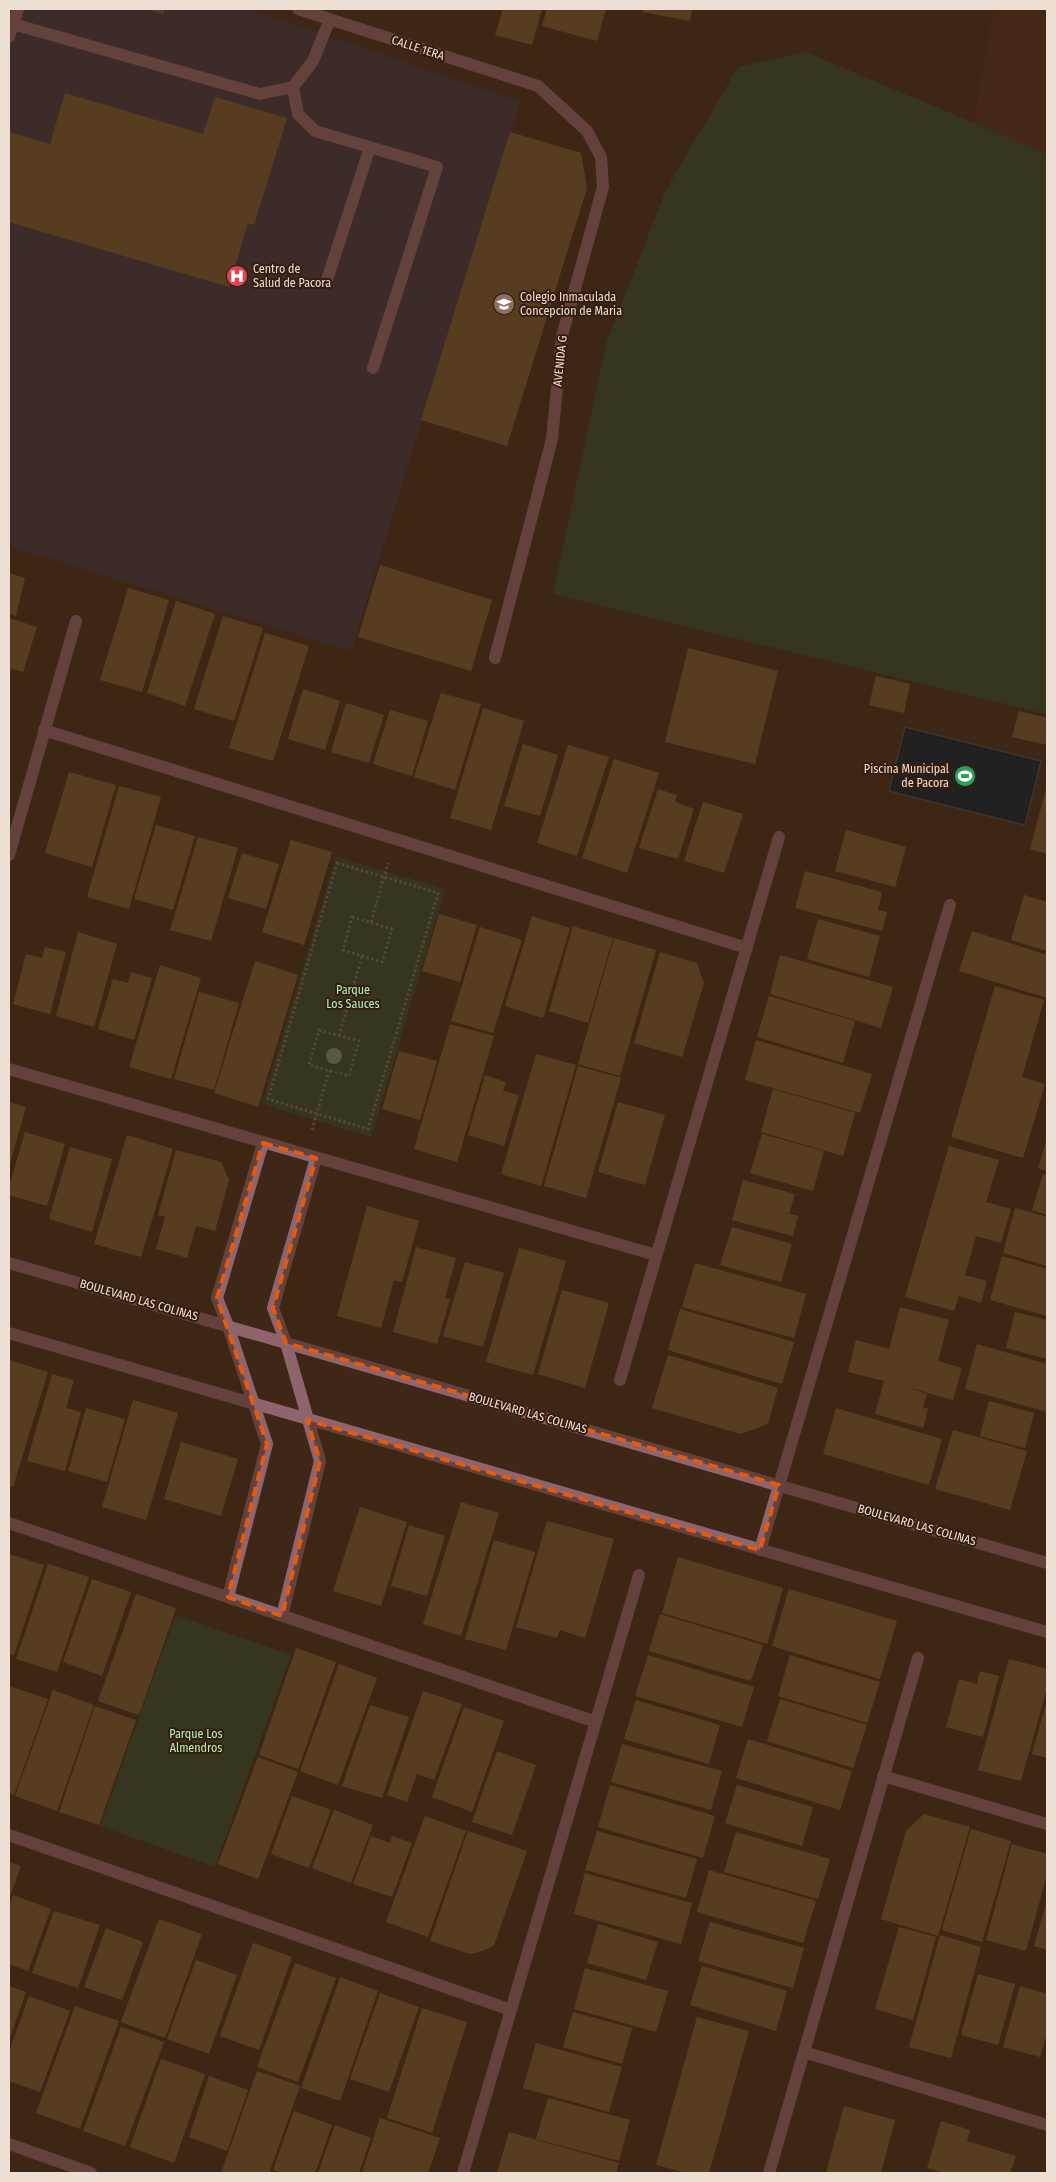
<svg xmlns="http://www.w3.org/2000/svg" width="1056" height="2182" viewBox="0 0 1056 2182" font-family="'Fira Sans Condensed',sans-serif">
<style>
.built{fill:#4a2d16}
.medical{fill:#3a3140}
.green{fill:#2a482e}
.water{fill:#001b31;stroke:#475662}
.building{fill:#77592d}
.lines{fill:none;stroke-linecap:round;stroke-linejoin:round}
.path{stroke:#7d685a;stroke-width:3;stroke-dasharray:2.5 2.5;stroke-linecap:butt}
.minor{stroke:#90646d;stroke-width:12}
.tree{fill:#7d976f}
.marked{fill:none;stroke:#e8590c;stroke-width:4;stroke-dasharray:10 6;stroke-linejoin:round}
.labels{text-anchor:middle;stroke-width:4;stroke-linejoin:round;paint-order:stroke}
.street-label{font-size:12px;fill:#eedfd4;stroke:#341d0c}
.poi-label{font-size:12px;fill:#eedfd4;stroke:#341d0c;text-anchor:start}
.park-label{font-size:12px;fill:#b1f2b8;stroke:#341d0c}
</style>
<rect width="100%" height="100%" fill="#3e2716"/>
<!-- built -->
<path class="built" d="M994,9h53v145l-73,-31z"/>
<!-- medical -->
<path class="medical" d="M9,9h237l274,92 -169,550 -342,-105z"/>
<!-- green -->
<path class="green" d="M806,52l241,102v560l-494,-120 53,-250 60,-154 72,-123z
M336,857l109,32 -74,248 -109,-33z
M176,1615l115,40 -76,212 -115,-41z"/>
<!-- water -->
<path class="water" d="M905,727l136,34 -16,64 -136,-34z"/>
<!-- building -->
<path class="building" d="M148,9h17l-2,5z
M503,9h39l-10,36 -37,-10z
M547,9h59l-9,32 -55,-15z
M643,9h49l-2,12 -47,-9z
M65,93l138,41 12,-37 72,21 -33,107 -6,-2 -19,64 -220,-65v-90l41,12z
M510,132l71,21 6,35 -80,258 -86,-26z
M380,565l112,35 -21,71 -113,-34z
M9,573l16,5 -9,38 -7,-2z
M128,588l41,12 -27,92 -42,-12z
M176,601l39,13 -30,92 -38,-13z
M223,616l40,12 -29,93 -40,-12z
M9,618l28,9 -14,45 -14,-4z
M265,633l44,13 -36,115 -44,-13z
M688,648l90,23 -23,93 -90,-22z
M876,676l34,8 -6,29 -35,-8z
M303,689l37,12 -15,49 -37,-11z
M441,693l40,11 -26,86 -41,-13z
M346,703l38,12 -15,48 -38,-11z
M483,708l41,13 -33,109 -41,-12z
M390,710l38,11 -16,55 -39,-12z
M1019,711l28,7v27l-35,-8z
M523,744l35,11 -18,61 -36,-10z
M568,745l41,12 -32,99 -40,-13z
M614,759l45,14 -32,100 -45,-15z
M69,772l47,13 -24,82 -47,-14z
M1047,785v69l-17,-5z
M119,786l42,11 -32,112 -42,-12z
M658,789l19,6 -2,7 19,7 -16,50 -39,-11z
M703,802l40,12 -19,59 -40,-12z
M156,825l39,11 -22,74 -39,-11z
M846,830l60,17 -11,40 -60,-16z
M198,837l40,11 -27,93 -41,-11z
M291,840l41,12 -28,93 -42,-13z
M242,853l37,11 -13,45 -38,-11z
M805,871l77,21 -4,18 9,2 -5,19 -87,-23z
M1024,895l23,7v49l-36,-11z
M439,914l38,11 -17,57 -38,-11z
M532,916l38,12 -27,90 -38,-12z
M818,919l62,17 -11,41 -62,-18z
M573,926l40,12 -25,85 -39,-12z
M480,927l42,13 -29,93 -42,-12z
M972,931l75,24v43l-88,-27z
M78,932l39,12 -23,83 -38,-11z
M614,938l42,12 -36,126 -42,-12z
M45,947l21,5 -16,62 -37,-10 13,-50 16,4z
M660,952l37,11 7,20 -22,74 -48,-14z
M780,955l113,32 -12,41 -111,-34z
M255,961l43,14 -40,132 -44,-14z
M160,965l41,13 -30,101 -42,-12z
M131,972l21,6 -18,62 -36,-11 15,-50 15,4z
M995,986l49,14 -22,77 23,7 -22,74 -72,-21z
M199,992l40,11 -25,87 -40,-11z
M769,996l86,25 -12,42 -86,-26z
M450,1024l44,12 -37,126 -43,-13z
M756,1040l116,34 -12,39 -115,-33z
M399,1051l38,10 -17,59 -38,-11z
M536,1054l40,11 -35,121 -40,-12z
M578,1066l43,12 -35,120 -42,-12z
M485,1075l21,7 -3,9 16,4 -15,51 -36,-11z
M773,1089l82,24 -12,43 -82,-24z
M9,1102l17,5 -17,60z
M618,1102l47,13 -20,70 -47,-13z
M25,1132l40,12 -18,62 -38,-11v-8z
M762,1134l62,17 -11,40 -63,-18z
M127,1135l46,14 -32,108 -47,-13z
M1047,1138v33l-9,-3z
M949,1146l50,14 -13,42 25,7 -10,34 -25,-7 -11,39 22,6 -6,22 -22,-7 -5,15 -49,-14z
M70,1147l42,12 -20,73 -43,-13z
M176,1150l45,12 8,18 -14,51 -19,-5 -9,32 -31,-9 9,-32 -7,-2z
M1043,1174l4,1v40l-15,-5z
M743,1180l52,14 -6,20 9,2 -5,20 -61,-16z
M367,1206l52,15 -17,61 -8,-2 -13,48 -44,-12z
M1015,1208l32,9v49l-44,-13z
M732,1227l60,17 -11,38 -61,-17z
M416,1247l40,11 -11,40 5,1 -13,45 -44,-12z
M519,1248l47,13 -33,114 -47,-13z
M1002,1256l45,13v47l-57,-16z
M465,1262l39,11 -21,74 -40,-11z
M695,1263l111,31 -12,44 -112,-31z
M562,1290l47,13 -24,85 -47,-14z
M900,1307l49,13 -11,41 24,7 -9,32 -50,-14 24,8 -4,13 5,2 -5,19 -48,-14 9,-33 -36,-9 8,-32 33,9z
M680,1309l114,33 -12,42 -114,-34z
M1015,1312l32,8v39l-41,-11z
M977,1344l70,20v48l-82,-23z
M668,1355l110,33 -10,36 -27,10 -89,-26z
M9,1360l39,12 -35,115 -4,-2z
M52,1374l22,6 -8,28 15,4 -16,59 -38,-10z
M133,1400l45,13 -32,107 -44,-13z
M989,1401l45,12 -9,35 -45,-12z
M86,1408l39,11 -18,63 -39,-11z
M836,1408l106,31 -13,46 -106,-31z
M953,1430l74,21 -17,59 -75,-21z
M181,1442l57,17 -17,57 -57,-17z
M461,1502l38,11 -38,123 -38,-12z
M360,1507l47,15 -26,84 -48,-15z
M547,1521l67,18 -29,99 -25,-8 -3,8 -41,-11z
M409,1525l36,11 -18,60 -36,-10z
M494,1540l41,12 -29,98 -41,-11z
M9,1554l35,11 -30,90 -5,-1z
M678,1557l105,31 -16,56 -105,-31z
M48,1564l41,13 -32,95 -41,-13z
M92,1579l39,13 -29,84 -39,-14z
M789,1589l108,32 -17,58 -108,-33z
M136,1594l40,14 -37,107 -41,-14z
M660,1614l103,31 -12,36 -102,-30z
M296,1648l40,14 -38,107 -39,-14z
M648,1655l106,32 -12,40 -107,-31z
M790,1655l90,27 -13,41 -89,-27z
M1009,1659l38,10v19l-26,93 -43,-11z
M339,1664l38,14 -39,107 -38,-14z
M980,1671l19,5 -16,61 -37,-10 13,-48 18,5z
M9,1686l39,13 -34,96 -5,-2z
M53,1690l41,15 -37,106 -42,-15z
M423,1691l39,13 -28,76 -17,-6 -10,28 -20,-7z
M780,1699l87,26 -14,43 -86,-27z
M636,1700l84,25 -11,39 -85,-25z
M1047,1700v58l-15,-4z
M370,1705l39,12 -27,81 -40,-12z
M95,1706l41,14 -37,105 -40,-13z
M464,1707l40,14 -32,91 -40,-15z
M748,1739l104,32 -12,39 -104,-32z
M622,1744l100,27 -11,39 -100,-28z
M497,1751l39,14 -24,70 -40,-13z
M258,1757l40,15 -40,107 -40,-15z
M610,1785l105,31 -12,42 -105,-31z
M737,1785l76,22 -11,39 -77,-23z
M292,1796l39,14 -22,58 -38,-14z
M334,1810l39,15 -22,58 -39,-15z
M924,1814l46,13 -32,109 -57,-17 25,-88z
M425,1816l41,15 -38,106 -42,-15z
M971,1829l40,12 -29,101 -40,-12z
M468,1831l59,20 -33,94 -11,6 -13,3 -40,-13z
M597,1831l100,28 -11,39 -101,-28z
M736,1832l94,27 -12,40 -94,-27z
M371,1836l19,7 2,-7 20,7 -20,54 -39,-13z
M1012,1844l35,10v20l-21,77 -40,-11z
M9,1862l12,4 -12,33z
M709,1870l107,31 -13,42 -106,-31z
M585,1873l107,30 -11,41 -107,-30z
M13,1895l38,14 -23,62 -19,-7v-56z
M1047,1900v50l-13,-4z
M54,1911l46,14 -22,63 -46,-15z
M159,1919l43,15 -37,104 -44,-16z
M710,1922l94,26 -11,40 -95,-27z
M598,1924l60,18 -12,38 -59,-17z
M899,1927l37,10 -23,83 -38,-11z
M106,1928l37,14 -21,58 -38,-13z
M940,1935l41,12 -30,111 -42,-11z
M253,1943l39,14 -33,93 -39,-14z
M196,1960l41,15 -28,79 -42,-15z
M295,1963l41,15 -38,104 -41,-15z
M702,1966l85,25 -11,40 -86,-26z
M585,1968l83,23 -12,41 -82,-23z
M978,1974l37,10 -17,61 -37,-10z
M340,1977l38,14 -38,110 -39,-13z
M9,1986l17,6 -17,49z
M1020,1986l27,8v39l-7,24 -37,-10z
M380,1993l39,14 -30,85 -39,-13z
M29,1996l41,15 -30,81 -31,-11v-29z
M75,2006l44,15 -39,108 -44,-16z
M422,2008l45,14 -35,111 -45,-15z
M573,2012l59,16 -10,36 -59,-17z
M697,2017l52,14 -40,142h-22l-31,-8z
M121,2027l43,15 -39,104 -42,-15z
M536,2043l86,24 -13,45 -86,-24z
M161,2059l44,15 -31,89 -44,-16z
M257,2071l43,15 -31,87h-48z
M209,2076l39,14 -21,61 -38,-14z
M548,2098l82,22 -11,41 -83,-22z
M844,2106l51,14 -14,53h-55z
M294,2111l38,14 -17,48h-32l-10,-3z
M380,2118l60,20 -12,35h-66z
M941,2121l29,9 -3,11 49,15 -6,17h-67l-16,-5z
M335,2125l36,13 -12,35h-41z
M509,2132l110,31 -3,10h-119z"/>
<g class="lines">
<!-- path -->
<path class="path" d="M337,863l101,30 -70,236 -100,-30z
M352,917l40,12 -10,33 -39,-12z
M371,922l17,-59
M319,1030l40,11 -10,35 -40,-11z
M339,1036l23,-80
M312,1130l17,-59"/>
<!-- minor -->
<path class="minor" d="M298,9l240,77 49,45 14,26 2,30 -41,149 -10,103 -57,219
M13,24l247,70 33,-7 20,-26 17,-42
M9,37l9,-28
M293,87l5,27 17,17 122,36 -64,201
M327,280l43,-133
M44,730l703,218
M9,855l67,-234
M9,1069l647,186
M9,1263l1038,300
M9,1333l1038,299
M620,1380l159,-543
M9,1523l587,199
M760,1550l190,-645
M228,1597l39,-153 -39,-118 -11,-28 46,-155
M282,1616l38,-155 -34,-118 -13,-35 43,-150
M883,1776l164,48
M9,1835l502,175
M804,2052l243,73
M9,2144l82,29
M463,2173l176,-598
M769,2173l149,-515"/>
</g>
<!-- trees -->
<circle class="tree" cx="334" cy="1056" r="8"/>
<!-- marked area -->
<path d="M0 0H1056V2182H0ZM263,1143l53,15 -43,150 13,35 493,142 -19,65 -453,-130 13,41 -38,155 -54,-19 39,-153 -50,-146z" fill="#3e2716" fill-opacity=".55" fill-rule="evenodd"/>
<path class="marked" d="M263,1143l53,15 -43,150 13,35 493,142 -19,65 -453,-130 13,41 -38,155 -54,-19 39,-153 -50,-146z"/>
<!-- icons -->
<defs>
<g id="hospital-disc" transform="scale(1.125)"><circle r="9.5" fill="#e0444e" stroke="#341d0c"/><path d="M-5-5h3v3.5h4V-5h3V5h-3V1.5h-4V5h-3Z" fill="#fff"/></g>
<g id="school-disc" transform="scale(1.125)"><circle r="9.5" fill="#8d6e63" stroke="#341d0c"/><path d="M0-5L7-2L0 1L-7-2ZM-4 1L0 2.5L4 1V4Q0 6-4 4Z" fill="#fff"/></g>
<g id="stadium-disc" transform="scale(1.125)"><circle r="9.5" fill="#2e9e5b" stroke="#341d0c"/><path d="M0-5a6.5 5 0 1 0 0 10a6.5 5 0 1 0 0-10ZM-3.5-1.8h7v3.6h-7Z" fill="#fff"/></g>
</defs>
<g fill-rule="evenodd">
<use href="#hospital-disc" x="237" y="276"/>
<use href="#school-disc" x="504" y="304"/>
<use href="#stadium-disc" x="965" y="776"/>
</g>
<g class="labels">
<!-- street labels -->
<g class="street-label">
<text transform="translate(418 48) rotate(18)" y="4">CALLE 1ERA</text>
<text transform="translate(560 361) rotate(-84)" y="4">AVENIDA G</text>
<text transform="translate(139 1300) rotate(16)" y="4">BOULEVARD LAS COLINAS</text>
<text transform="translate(528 1413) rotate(16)" y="4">BOULEVARD LAS COLINAS</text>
<text transform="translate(917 1525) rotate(16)" y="4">BOULEVARD LAS COLINAS</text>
</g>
<!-- poi labels -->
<g class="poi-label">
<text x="253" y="273">Centro de<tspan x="253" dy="14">Salud de Pacora</tspan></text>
<text x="520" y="301">Colegio Inmaculada<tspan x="520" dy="14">Concepcion de Maria</tspan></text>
<text x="949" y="773" text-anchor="end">Piscina Municipal<tspan x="949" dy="14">de Pacora</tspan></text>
</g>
<!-- park labels -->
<g class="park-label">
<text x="353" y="994">Parque<tspan x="353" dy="14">Los Sauces</tspan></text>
<text x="196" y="1738">Parque Los<tspan x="196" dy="14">Almendros</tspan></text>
</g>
</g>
<!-- border -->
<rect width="1056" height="2182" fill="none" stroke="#eedfd4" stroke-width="20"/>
</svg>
